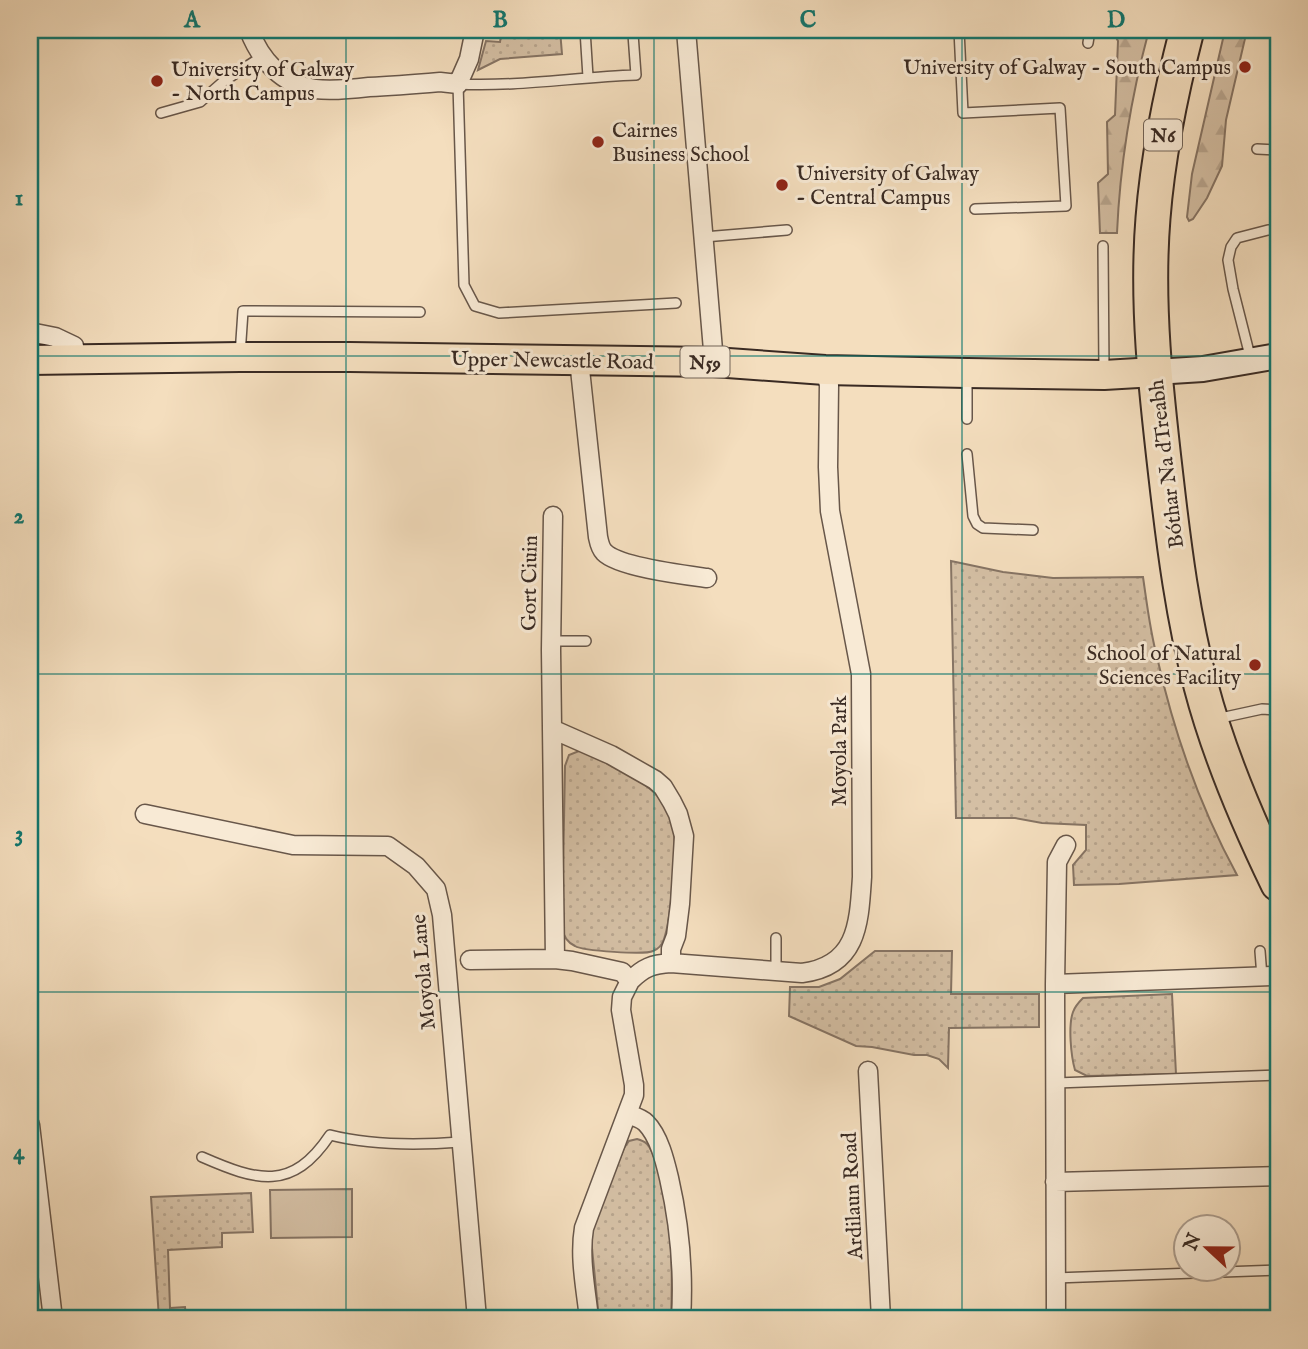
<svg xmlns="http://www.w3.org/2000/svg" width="1308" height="1349" viewBox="0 0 1308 1349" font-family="'IM FELL English',serif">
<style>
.grass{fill:url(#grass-dots);stroke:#867464;stroke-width:2}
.forest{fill:url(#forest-firs);stroke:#867464;stroke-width:2}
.pitch{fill:#d4bfa4;stroke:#867464;stroke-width:2}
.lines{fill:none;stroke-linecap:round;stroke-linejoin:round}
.lane-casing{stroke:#68574a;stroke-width:12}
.street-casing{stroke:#68574a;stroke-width:21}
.secondary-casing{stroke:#392a23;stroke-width:28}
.primary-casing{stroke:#392a23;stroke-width:32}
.highway-casing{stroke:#392a23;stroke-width:37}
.lane{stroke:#f8ead5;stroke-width:9}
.street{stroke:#f8ead5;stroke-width:18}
.secondary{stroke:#f8ead5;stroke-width:24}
.primary{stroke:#f4debe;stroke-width:28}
.highway{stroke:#f4debe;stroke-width:33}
.grid{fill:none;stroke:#0f766e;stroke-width:2;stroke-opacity:0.55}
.poi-dot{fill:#8f2418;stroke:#f8ead5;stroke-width:2.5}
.labels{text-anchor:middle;stroke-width:6;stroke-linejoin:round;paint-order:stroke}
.shield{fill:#f8ead5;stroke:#726458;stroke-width:2}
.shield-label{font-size:19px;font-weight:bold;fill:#392a23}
.poi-label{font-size:21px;fill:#392a23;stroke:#f8ead5;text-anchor:start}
.street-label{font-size:21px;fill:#392a23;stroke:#f8ead5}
.neatline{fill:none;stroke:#0f766e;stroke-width:2.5}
.grid-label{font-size:23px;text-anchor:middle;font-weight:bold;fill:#0f766e}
</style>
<defs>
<pattern id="grass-dots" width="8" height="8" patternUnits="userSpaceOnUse" patternTransform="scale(1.75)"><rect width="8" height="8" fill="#d4bfa4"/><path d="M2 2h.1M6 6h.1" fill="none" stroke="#b7a48d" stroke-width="1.8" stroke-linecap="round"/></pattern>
<pattern id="forest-firs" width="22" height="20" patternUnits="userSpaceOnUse" patternTransform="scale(1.75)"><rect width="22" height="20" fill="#d4bfa4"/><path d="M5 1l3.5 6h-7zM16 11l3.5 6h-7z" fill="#b7a48d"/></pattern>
</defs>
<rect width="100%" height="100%" fill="#f4debe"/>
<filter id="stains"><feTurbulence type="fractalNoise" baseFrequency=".00286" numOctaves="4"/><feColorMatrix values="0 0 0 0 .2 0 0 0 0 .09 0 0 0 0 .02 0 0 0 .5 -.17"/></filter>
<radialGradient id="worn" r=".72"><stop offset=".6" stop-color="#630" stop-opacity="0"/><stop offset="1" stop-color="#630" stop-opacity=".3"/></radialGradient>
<!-- grass -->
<path class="grass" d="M502,30h58l2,24 -62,5 -22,11 8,-29 14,1z
M951,561l52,11 50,6 90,-1c4,27 7,54 14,80 17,76 43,150 80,218l-118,9 -45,1 -1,-20 13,-15v-25l-44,-2 -27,-5h-59z
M579,751h6c28,15 73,33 85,64 7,19 4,41 3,60 -2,20 -2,44 -9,64 -2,6 -5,10 -11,12 -8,4 -70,0 -78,-5 -8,-4 -11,-9 -13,-18l3,-162 4,-11z
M875,951h77l-1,43h88v33l-90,1 -1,40 -9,-9 -12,-4h-13l-42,-8 -16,-1 -67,-30 1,-29h29l21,-8z
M1172,994l4,80 -89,2 -12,-6c-4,-14 -7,-44 -2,-58 2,-6 6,-10 10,-14z
M637,1139c4,1 7,2 10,5 7,7 9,20 12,30 13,50 14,93 12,145h-72l-8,-81 2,-12 31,-78 5,-7z
M251,1193l2,39 -31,1v14l-54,3 2,58 15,-1 1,12h30h-57l-8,-122z"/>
<!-- forest -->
<path class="forest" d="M1112,30h37c-18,67 -29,134 -32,203h-17l-2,-50 10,-9 -1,-52 8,-7 3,-74z
M1225,30h22l-21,90 -4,46 -15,32 -14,21 -4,2 -2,-4 5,-43z"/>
<!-- pitch -->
<path class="pitch" d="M352,1189v48l-81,1 -1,-48z"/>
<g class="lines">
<!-- lane casing -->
<g class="lane-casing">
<path id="lane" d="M585,30l3,47
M959,30l4,83 97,-5 6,98 -91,3
M633,34l3,41c-60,2 -119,12 -178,9l6,201 11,21 24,7 177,-10
M1088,43l2,-13
M161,113l39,-11 24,-21 39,-25
M1257,149l21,1
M704,237l83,-7
M1103,246l1,124
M240,355l3,-44 177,1
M1251,360l-18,-71 -5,-29 3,-13 6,-9 31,-8h5l5,3
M967,375v44
M967,454l6,62 4,8 6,4 50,2
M551,641h35
M1216,719l46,-10 16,1
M776,938v33
M1260,951l2,26
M1056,1083l222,-8
M202,1157c55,24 90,35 128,-22 39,10 91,10 131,7
M1055,1278l223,-8"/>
</g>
<!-- street casing -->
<g class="street-casing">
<path id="street" d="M249,30c11,29 33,55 66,59 17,2 37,0 54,-2 24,-1 48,-3 71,-5l18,2 11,-25 6,-29
M686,30l28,332
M30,332l25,5 19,9 2,13
M579,360l19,177c1,5 2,11 6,15 14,15 81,23 103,26
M553,516l-2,134 4,309
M552,729l59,26 44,25 8,7 9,15 6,12 6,22 -4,68 -4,32 -5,13v14
M145,814l148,31 95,1 28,20 20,23 6,26 35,404
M470,960l85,-1 17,2 50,11 8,9c13,-13 22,-17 41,-18l131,10c56,-7 57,-50 60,-96l-1,-203 -31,-163 -2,-44 1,-82 -4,-15
M1055,984l220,-8
M868,1071l13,248
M627,1114c6,2 14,4 19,9 13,13 19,38 23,55 11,48 15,92 12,141
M30,1125l23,194
M1055,1182l223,-6
M589,1319c-3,-30 -10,-61 -5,-91l50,-133v-10l-13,-75 1,-13 8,-16
M1056,1319l-1,-335 2,-122 9,-17"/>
</g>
<!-- secondary casing -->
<g class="secondary-casing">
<path id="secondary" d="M1155,372l48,-3 75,-13"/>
</g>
<!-- primary casing -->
<g class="primary-casing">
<path id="primary" d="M30,360l210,-3h110l364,5 111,8 142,3 137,2 51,-3"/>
</g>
<!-- highway casing -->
<g class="highway-casing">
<path id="highway" d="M1187,30c-16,62 -29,124 -34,188 -7,86 3,173 13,259 8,70 17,141 35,209 18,69 46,134 77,198"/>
</g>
<!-- lane -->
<use href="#lane" class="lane"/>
<!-- street -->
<use href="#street" class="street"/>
<!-- secondary -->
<use href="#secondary" class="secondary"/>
<!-- primary -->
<use href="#primary" class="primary"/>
<!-- highway -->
<use href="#highway" class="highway"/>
</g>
<!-- grid -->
<path class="grid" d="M346,30v1289M654,30v1289M962,30v1289M30,356h1248M30,674h1248M30,992h1248"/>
<!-- markers -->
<g class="poi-dot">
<circle cx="1245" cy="67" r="7"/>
<circle cx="157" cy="81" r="7"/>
<circle cx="598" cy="142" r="7"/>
<circle cx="782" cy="185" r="7"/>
<circle cx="1255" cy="665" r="7"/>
</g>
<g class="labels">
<!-- shield labels -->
<g class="shield">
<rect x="1144" y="119.5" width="38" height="31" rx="5"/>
<rect x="680.5" y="346.5" width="49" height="31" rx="5"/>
</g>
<g class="shield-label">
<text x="1163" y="142">N6</text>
<text x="705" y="369">N59</text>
</g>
<!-- poi labels -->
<g class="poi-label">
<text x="1231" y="74" text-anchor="end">University of Galway - South Campus</text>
<text x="171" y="76">University of Galway<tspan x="171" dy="24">- North Campus</tspan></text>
<text x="612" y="137">Cairnes<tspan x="612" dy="24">Business School</tspan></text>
<text x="796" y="180">University of Galway<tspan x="796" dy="24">- Central Campus</tspan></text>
<text x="1241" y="660" text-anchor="end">School of Natural<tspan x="1241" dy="24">Sciences Facility</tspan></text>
</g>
<!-- street labels -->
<g class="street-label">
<text transform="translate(552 360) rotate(1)" y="7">Upper Newcastle Road</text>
<text transform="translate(1166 464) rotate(-97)" y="7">Bóthar Na dTreabh</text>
<text transform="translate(529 583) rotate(-89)" y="7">Gort Ciuin</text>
<text transform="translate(839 751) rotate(-90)" y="7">Moyola Park</text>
<text transform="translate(423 972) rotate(-95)" y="7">Moyola Lane</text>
<text transform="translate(852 1196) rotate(-93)" y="7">Ardilaun Road</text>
</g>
</g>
<!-- margin -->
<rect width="1308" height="1349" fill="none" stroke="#f4debe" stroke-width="77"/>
<!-- north arrow -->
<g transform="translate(1207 1248) rotate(292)"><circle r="33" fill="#f8ead5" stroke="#ac9d8e" stroke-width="2"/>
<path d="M0-5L12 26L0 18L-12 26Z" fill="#8f2418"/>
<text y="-10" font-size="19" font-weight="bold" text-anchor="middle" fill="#392a23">N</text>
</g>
<rect x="38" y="38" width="1232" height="1272" class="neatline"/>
<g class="grid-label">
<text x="192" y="27">A</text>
<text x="500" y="27">B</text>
<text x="808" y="27">C</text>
<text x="1116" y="27">D</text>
<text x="19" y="205">1</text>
<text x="19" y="523">2</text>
<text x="19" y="841">3</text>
<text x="19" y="1159">4</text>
</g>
<rect width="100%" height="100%" filter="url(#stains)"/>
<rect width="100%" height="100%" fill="url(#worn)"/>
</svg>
